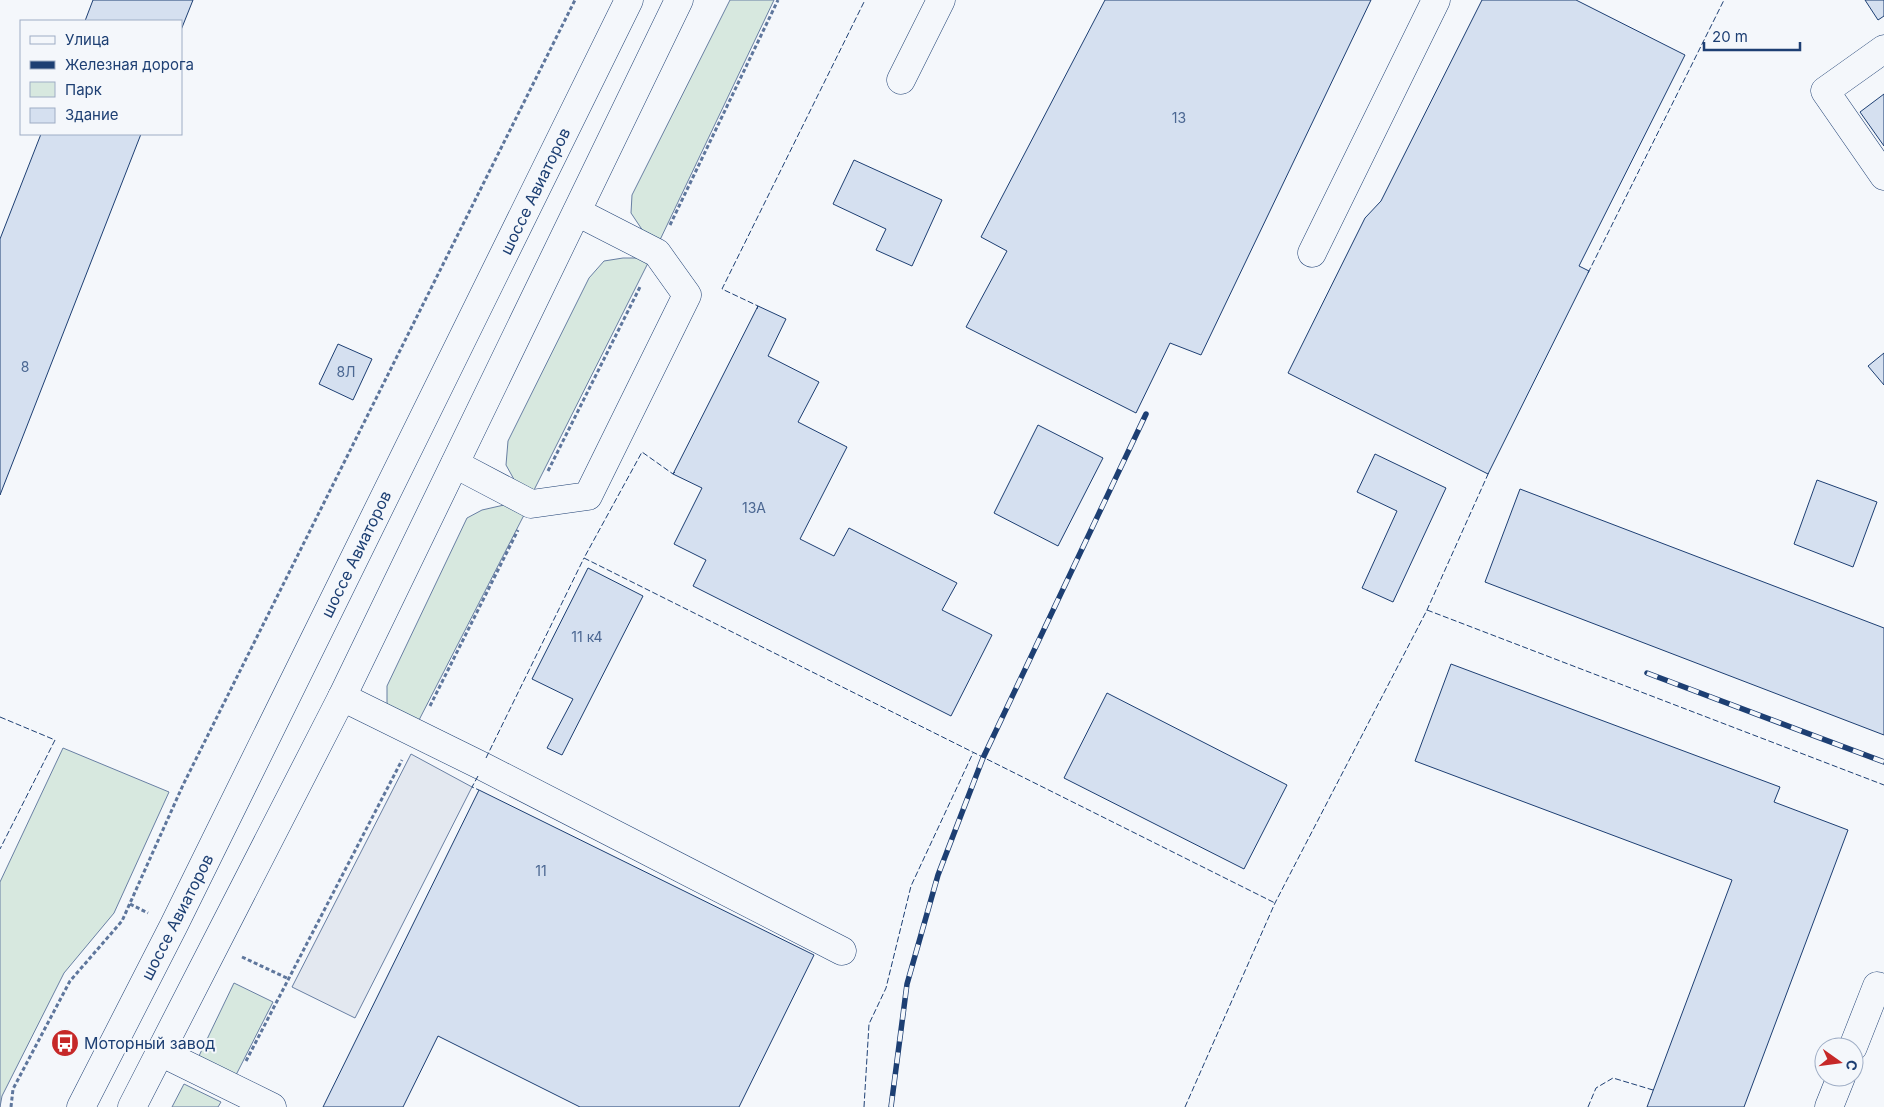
<svg xmlns="http://www.w3.org/2000/svg" width="1884" height="1107" viewBox="0 0 1884 1107" font-family="Inter,sans-serif">
<style>
.green{fill:#d7e8df;stroke:#687fa3}
.parking{fill:#e3e8f0;stroke:#687fa3}
.building{fill:#d5e0f0;stroke:#1d3f73}
.lines{fill:none;stroke-linecap:round;stroke-linejoin:round}
.minor-casing{stroke:#1d3f73;stroke-width:29}
.major-casing{stroke:#1d3f73;stroke-width:29}
.path{stroke:#5e769c;stroke-width:3;stroke-dasharray:4 2.5;stroke-linecap:butt}
.minor{stroke:#f4f7fb;stroke-width:28}
.major{stroke:#f4f7fb;stroke-width:28}
.rail-casing{stroke:#1d3f73;stroke-width:5.5}
.rail{stroke:#f4f7fb;stroke-width:4;stroke-dasharray:11;stroke-linecap:butt}
.fence{stroke:#1d3f73;stroke-width:1;stroke-dasharray:6 2.5;stroke-linecap:butt}
.labels{text-anchor:middle;stroke-width:4;stroke-linejoin:round;paint-order:stroke}
.number-label{font-size:14px;fill:#4b6792}
.street-label{font-size:16px;fill:#1d3f73;stroke:#f4f7fb}
.poi-label{font-size:16px;fill:#1d3f73;stroke:#f4f7fb;text-anchor:start}
</style>
<rect width="100%" height="100%" fill="#f4f7fb"/>
<!-- green -->
<path class="green" d="M730,0h44l-115,242 -16,-11 -12,-18 1,-18z
M623,258h16l10,3 -116,231 -17,-9 -10,-18 2,-24 81,-163 15,-17z
M504,505l20,10 -106,207 -31,-18v-18l80,-168 15,-8z
M63,748l106,44 -55,121 -50,60 -62,123 -2,11v-225z
M234,983l39,19 -38,75 -37,-19z
M184,1084l37,18 -3,5h-46z"/>
<!-- parking -->
<path class="parking" d="M411,754l61,33 -117,231 -63,-31z"/>
<!-- building -->
<path class="building" d="M93,0h100l-12,30v-9h-96z
M1105,0h266l-170,355 -31,-12 -34,70 -170,-86 41,-76 -26,-14z
M1482,0h94l109,55 -106,211 10,5 -101,203 -200,-101 77,-155 16,-17z
M1865,0h19v16l-6,4z
M1884,94v52l-24,-34z
M41,134h100l-141,361v-256z
M854,160l88,40 -30,66 -36,-16 10,-21 -53,-25z
M758,306l28,13 -18,37 51,26 -21,40 49,25 -47,92 34,17 15,-28 108,55 -15,27 50,25 -41,81 -258,-130 13,-26 -32,-16 28,-56 -29,-14z
M338,344l34,15 -19,41 -34,-16z
M1884,353v32l-16,-19z
M1038,425l65,33 -45,88 -64,-33z
M1375,454l71,34 -53,114 -31,-14 35,-77 -40,-19z
M1817,480l60,22 -24,65 -59,-23z
M1520,489l364,139v107l-399,-153z
M588,568l55,28 -81,159 -15,-7 26,-49 -41,-20z
M1451,664l329,123 -6,15 74,28 -104,277h-97l85,-227 -317,-119z
M1107,693l180,92 -43,84 -180,-91z
M479,790l335,165 -75,152h-159l-142,-71 -35,71h-80z"/>
<g class="lines">
<!-- minor casing -->
<g class="minor-casing">
<path id="minor" d="M1884,49l-59,42 59,85
M901,80l40,-80
M1312,253l124,-253
M455,464l76,40 57,-8 99,-201 -30,-42 -80,-41
M342,697l140,69 360,185
M1853,1047l24,-61 7,2
M160,1052l112,55
M1829,1107l12,-30"/>
</g>
<!-- major casing -->
<g class="major-casing">
<path id="major" d="M81,1107l93,-182 455,-925
M132,1107l210,-410 337,-697"/>
</g>
<!-- path -->
<path class="path" d="M670,225l108,-225
M548,471l93,-186
M430,706l88,-176
M130,904l18,9
M242,957l47,22
M246,1061l156,-301
M11,1107l2,-18 57,-108 52,-60 61,-136 392,-785"/>
<!-- minor -->
<use href="#minor" class="minor"/>
<!-- major -->
<use href="#major" class="major"/>
<!-- rail casing -->
<g class="rail-casing">
<path id="rail" d="M1647,673l237,89
M891,1107l16,-123 31,-109 45,-117 163,-344"/>
</g>
<!-- rail -->
<use href="#rail" class="rail"/>
<!-- fence -->
<path class="fence" d="M1588,273l136,-273
M757,309l1,-3 -36,-17 143,-289
M675,472l-2,2 -31,-22 -58,106 691,345
M1427,610l457,175
M0,717l55,23 -55,109
M486,758l98,-200
M478,776l-6,11 7,3
M864,1107l5,-83 17,-36 25,-102 62,-133
M1185,1107l90,-204 152,-293 62,-138
M1588,1107l8,-19 17,-10 40,12"/>
</g>
<!-- icons -->
<defs>
<g id="bus-disc" transform="scale(1.4375)"><circle r="9.5" fill="#c62828" stroke="#f4f7fb"/><path d="M-5-6H5V4H4V6H2V4H-2V6H-4V4H-5ZM-3.5-4V0h7V-4ZM-3.5 1.2v1.5H-2V1.2ZM2 1.2v1.5H3.5V1.2Z" fill="#fff"/></g>
</defs>
<g fill-rule="evenodd">
<use href="#bus-disc" x="65" y="1043"/>
</g>
<g class="labels">
<!-- number labels -->
<g class="number-label">
<text x="1179" y="123">13</text>
<text x="25" y="372">8</text>
<text x="346" y="377">8Л</text>
<text x="754" y="513">13А</text>
<text x="587" y="642">11 к4</text>
<text x="541" y="876">11</text>
</g>
<!-- street labels -->
<g class="street-label">
<text transform="translate(535 191) rotate(-64)" y="6">шоссе Авиаторов</text>
<text transform="translate(356 554) rotate(-64)" y="6">шоссе Авиаторов</text>
<text transform="translate(177 917) rotate(-63)" y="6">шоссе Авиаторов</text>
</g>
<!-- poi labels -->
<g class="poi-label">
<text x="84" y="1049">Моторный завод</text>
</g>
</g>
<!-- legend -->
<rect x="20" y="20" width="162" height="115" fill="#f4f7fb" stroke="#9eadc5"/>
<rect x="30" y="36" width="25" height="8" fill="#f4f7fb" stroke="#9eadc5"/>
<text x="65" y="45" font-size="15" fill="#1d3f73">Улица</text>
<rect x="30" y="61" width="25" height="8" fill="#1d3f73" stroke="#9eadc5"/>
<text x="65" y="70" font-size="15" fill="#1d3f73">Железная дорога</text>
<rect x="30" y="82" width="25" height="15" fill="#d7e8df" stroke="#9eadc5"/>
<text x="65" y="95" font-size="15" fill="#1d3f73">Парк</text>
<rect x="30" y="108" width="25" height="15" fill="#d5e0f0" stroke="#9eadc5"/>
<text x="65" y="120" font-size="15" fill="#1d3f73">Здание</text>
<!-- north arrow -->
<g transform="translate(1839 1062) rotate(104)"><circle r="24" fill="#f4f7fb" stroke="#9eadc5"/>
<path d="M0-4L9 19L0 12L-9 19Z" fill="#c62828"/>
<text y="-8" font-size="14" font-weight="bold" text-anchor="middle" fill="#1d3f73">С</text>
</g>
<!-- scale -->
<path d="M1704 42v8h96v-8" fill="none" stroke="#1d3f73" stroke-width="2.5"/>
<text x="1712" y="42" font-size="15" fill="#1d3f73" stroke="#f4f7fb" stroke-width="4" paint-order="stroke">20 m</text>
</svg>
